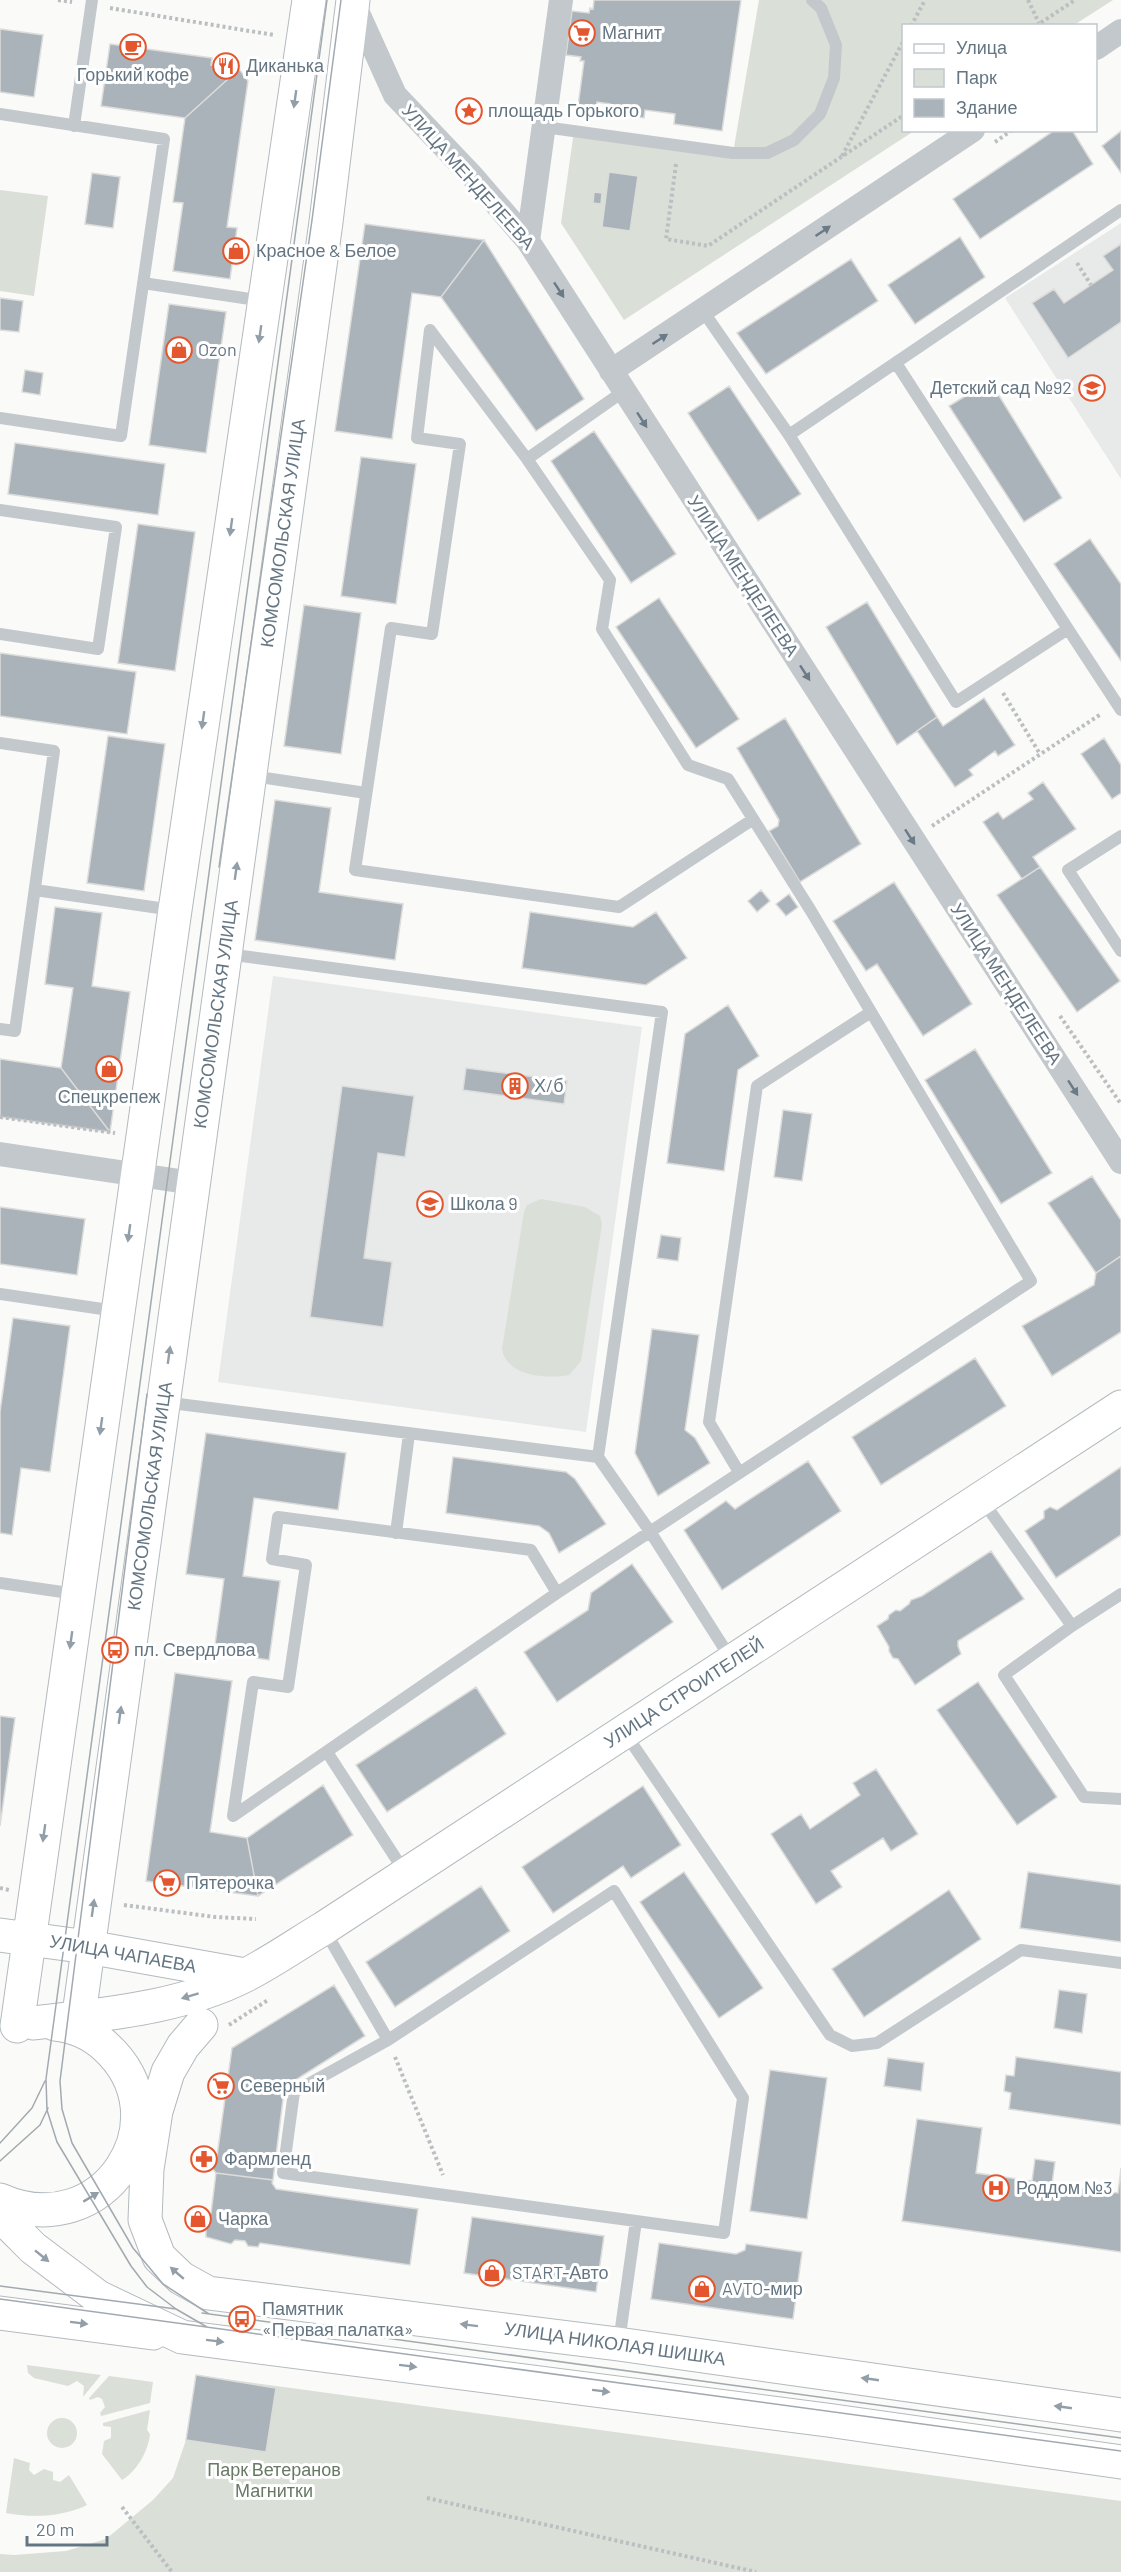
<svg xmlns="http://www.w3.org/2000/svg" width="1121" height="2572" viewBox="0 0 1121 2572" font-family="Barlow,sans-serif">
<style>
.built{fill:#e8e9e9}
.green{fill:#dadfd7}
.building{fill:#aab3b9;stroke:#dcdcda;stroke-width:1.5}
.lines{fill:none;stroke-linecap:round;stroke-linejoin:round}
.secondary-casing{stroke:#b3babf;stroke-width:35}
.path{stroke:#bbbfc2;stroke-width:4;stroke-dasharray:3 3;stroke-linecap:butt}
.lane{stroke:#c3c8cc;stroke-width:12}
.street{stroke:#c3c8cc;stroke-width:24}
.secondary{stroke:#fff;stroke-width:33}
.tram{stroke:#a2aab0;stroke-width:1.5}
.oneway{fill:#939fa8}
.oneway2{fill:#6a7a87}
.labels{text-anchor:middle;stroke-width:6;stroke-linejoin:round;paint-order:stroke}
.poi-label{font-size:18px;fill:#657683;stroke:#fff;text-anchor:start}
.street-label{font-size:18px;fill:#657683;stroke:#fff}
.park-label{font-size:18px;fill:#687a64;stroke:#fff}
</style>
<rect width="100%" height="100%" fill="#fafaf8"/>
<!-- built -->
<path class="built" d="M1121,223v256l-116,-181z
M273,976l369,51 -56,405 -368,-50z"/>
<!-- green -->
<path class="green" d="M759,0h354l-39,25 -170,1v104l10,1 -290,189 -63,-97 13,-92 159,22z
M0,190l48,6 -14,100 -34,-5z
M541,1199l44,8 15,9 2,8 -21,137 -12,14c-23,4 -62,2 -67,-26l22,-137 3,-7z
M27,2365l74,10 -18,22 1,-11 -7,-5 -9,5 -34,-8 -6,-5z
M196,2375l925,126v71h-1121v-18l14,1 52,-4 40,-12 47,-39 20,-22 13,-38z
M109,2376l44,6 -3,21 -49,13 -1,-3 5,-6 -3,-8 -4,-2 -8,3 -1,-2z
M150,2410l-3,20 3,4c-2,18 -13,37 -28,46l-20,-26 2,-13 7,-3v-11l-8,-1v-3z
M47 2433a15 15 0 1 1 30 0a15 15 0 1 1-30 0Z
M14,2458l16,5 -1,7 5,5 10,-6 9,3v8l7,2 9,-7 18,30c-25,12 -54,13 -81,8z"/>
<!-- building -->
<path class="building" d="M594,0h147l-19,131 -48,-7 1,-10 -30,-4 -1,8 -35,-5 1,-9 -13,-2 -1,7 -18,-3 6,-45h-4l1,-4 -15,-2 6,-44 17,2 1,-5 3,1z
M0,29l43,6 -9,62 -34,-5z
M110,44l102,14 -1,7 28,4 -54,49 -84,-12z
M239,69l9,12 -21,146 10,1 -7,51 -57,-8 10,-68 -10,-1 12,-84z
M1055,130h17l21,34 -113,75 -27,-40z
M1121,131v42l-19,-27z
M609,172l29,4 -8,55 -28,-4z
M92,173l28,4 -7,51 -28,-4z
M594,192l8,1 -1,11 -8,-1z
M365,224l119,16 -43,57 -29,-4 -20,146 -57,-8z
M960,237l25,40 -70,47 -27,-39z
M484,240l100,159 -48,32 -95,-134z
M1121,244v78l-53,36 -36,-55 22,-14 10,14 49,-33 -10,-14z
M851,259l27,42 -112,73 -29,-41z
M0,298l23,3 -4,31 -19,-2z
M169,304l57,8 -20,141 -57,-8z
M25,370l18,3 -3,22 -18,-3z
M990,381l72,117 -38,24 -75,-116z
M729,386l72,108 -43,27 -70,-108z
M594,431l82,123 -45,29 -80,-122z
M15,443l150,21 -7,51 -150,-21z
M361,457l55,7 -20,140 -55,-8z
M138,524l57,8 -20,139 -57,-8z
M1090,539l31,45v77l-67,-97z
M659,598l80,121 -43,29 -80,-121z
M867,602l70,115 -40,28 -71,-118z
M304,605l57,8 -20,141 -57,-8z
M0,653l136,19 -9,62 -127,-18z
M984,698l31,47 -17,11 -3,-5 -26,19 4,5 -18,12 -38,-56 20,-14 6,9z
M785,718l76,126 -61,38 -31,-51 9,-5 1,-6 -42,-72z
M108,736l57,8 -21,147 -57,-8z
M1104,738l17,27v28l-9,6 -31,-45z
M1043,782l33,47 -43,28 7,10 -18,12 -39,-57 15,-10 5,7 30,-20 -5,-6z
M275,800l56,8 -12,84 84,12 -8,56 -140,-20z
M1040,867l80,114 -43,31 -80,-117z
M894,882l78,122 -49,32 -46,-72 -11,7 -33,-50z
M761,890l9,11 -13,11 -9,-11z
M789,894l9,13 -12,9 -10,-12z
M55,907l47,6 -10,73 38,6 -20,140 -49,-64 12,-80 -28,-4z
M530,912l103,15 23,-15 31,46 -41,27 -124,-17z
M728,1005l31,51 -21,14 -14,101 -57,-8 18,-129z
M975,1049l77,124 -51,31 -76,-124z
M0,1059l61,9 49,64 -110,-15z
M466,1068l101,13 -3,23 -101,-14z
M342,1086l72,10 -9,61 -27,-4 -14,105 28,4 -9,65 -73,-10z
M783,1110l29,4 -10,67 -28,-4z
M1092,1176l29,44v36l-25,17 -48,-70z
M0,1207l85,12 -8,56 -77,-11z
M661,1235l20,3 -3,23 -21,-3z
M1121,1256v76l-69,44 -30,-50 72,-41 2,-12z
M13,1318l57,8 -20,146 -29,-4 -9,67 -12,-2v-121z
M652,1329l47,6 -14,95 10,8 15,25 -52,33 -23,-43z
M975,1358l31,48 -125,79 -29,-48z
M206,1433l140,20 -8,57 -84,-12 -11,78 37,5 -11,79 -55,-8 10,-73 -38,-5z
M453,1457l113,15 9,7 31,45 -47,29 -10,-20 -10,-7 -93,-13z
M808,1461l33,50 -119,79 -38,-60 42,-29 9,8z
M1121,1467v68l-65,43 -31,-47 19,-13v-7l6,-4 7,3z
M991,1551l33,48 -66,42v5l3,8 -46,31 -17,-26 -5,-1 -4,-7v-4l-12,-21 11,-7 1,-4 7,-5 4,1 9,-7 2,-4 11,-4z
M632,1564l41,58 -116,80 -33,-50 64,-42 3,-17z
M175,1673l57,8 -22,151 37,6 11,58 -112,-15z
M978,1682l79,115 -40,28 -80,-115z
M476,1687l30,47 -119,78 -31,-47z
M0,1716l15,2 -15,108z
M876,1769l42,65 -27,17 -8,-13 -52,33 11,16 -26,17 -45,-70 30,-20 9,15 50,-34 -7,-12z
M323,1785l30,50 -95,61 -11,-58z
M643,1786l38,59 -50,33 -8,-12 -70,47 -31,-46z
M684,1872l79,116 -44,30 -79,-116z
M1028,1872l93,13v57l-101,-14z
M481,1886l29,45 -115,76 -29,-45z
M949,1890l32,49 -117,78 -32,-48z
M334,1985l31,51 -76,48 -5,7 -11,89 -57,-7 -4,-5 2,-10 3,-2 15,-108z
M1059,1990l28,4 -5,39 -28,-5z
M1016,2057l105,15v53l-112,-16 2,-16 -7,-2 2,-16 8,1z
M888,2058l36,5 -3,28 -37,-5z
M770,2070l57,8 -20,141 -57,-8z
M917,2119l65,9 -6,45 56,8 3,-22 20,3 -3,22 66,9 3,-25v84l-219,-31z
M216,2173l57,7 -1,3 4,6 142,20 -8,56 -150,-22 -2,4 -10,-1 -3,-5 -10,-1 -4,4 -25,-7v-21l5,-3z
M472,2217l132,19 -8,56 -132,-19z
M659,2243l77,11 9,-4 1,-6 56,8 -9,67 -142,-20z
M196,2375l80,13 -10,64 -80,-12z"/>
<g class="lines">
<!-- secondary casing -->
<g class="secondary-casing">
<path id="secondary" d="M0,1935l88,12 157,28
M34,2023c70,-9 147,-15 210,-47 28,-14 53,-32 80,-48l797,-521
M201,2025l-18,21 -15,26 -12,39 -9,58 -2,51 14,37 22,21 27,15 410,51 503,71
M17,2026l158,-1116 134,-910
M77,2029l249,-1807 27,-222
M0,2200c103,46 186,-81 105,-154 -14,-13 -31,-20 -50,-22
M0,2215l33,33 65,49 84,40 645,83 294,42
M0,2313l153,20"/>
</g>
<!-- path -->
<path class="path" d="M58,0l14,2
M1028,0l11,23
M110,8l164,27
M911,26l14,-26
M1036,26l39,-26
M995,142l17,-12
M842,156l62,-116
M676,164l-10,75 42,7 196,-131
M1077,263l14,22
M1003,693l37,61
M932,826l169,-112
M1060,1016l61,88
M0,1117l115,16
M0,1888l9,2
M124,1905l91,12 41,2
M229,2025l39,-25
M395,2057l48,118
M427,2498l329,74
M122,2507l50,65"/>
<!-- lane -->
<path class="lane" d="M0,114l164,25 -43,297 -121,-18
M74,126l18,-126
M544,127l189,26h34l27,-13 26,-26 14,-36 2,-33 -15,-37 -9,-8
M143,283l121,18
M703,311l86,124 167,267 112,-73 53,81
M896,363l172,266
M789,435l332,-225
M527,459l97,-68
M0,510l116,17 -18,122 -98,-15
M0,743l54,8 -39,280 -15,-2
M252,776l114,17
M1121,836l-53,34 53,81
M35,890l138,20
M0,1294l116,17
M163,1402l435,55 64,-445 -435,-58
M598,1457l53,76 80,126
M739,1472l-30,-50 48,-336 114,-74
M982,1500l90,126 -68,49 80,122 37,2
M396,1533l13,-99
M0,1583l76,11
M557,1593l-26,-43 -253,-33 -6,42 34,6 -18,122 -35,-5 -20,134 324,-223 474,-312 -220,-370 -83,-132 -40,-14 -86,-136 8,-49 -83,-121 -97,-129 -13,108 43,6 -28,190 -41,-6 -36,242 264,37 133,-87
M1072,1626l49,-32
M625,1733l205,302 22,11 25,-3 144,-93 100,13
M327,1752l79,122
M614,1891l129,207 -19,135 -441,-60 11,-81 94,-52z
M324,1929l64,111
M619,2342l17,-121"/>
<!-- street -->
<path class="street" d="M353,2l42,93 78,82 55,64 593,921
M1096,48l25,-17
M528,241l33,-241
M611,371l362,-241
M0,1154l193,29"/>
<!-- secondary -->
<use href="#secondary" class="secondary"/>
<!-- tram -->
<path class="tram" d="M219,867l93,-647 29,-220
M147,1394l-87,687 2,28 10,34 61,105 30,36 46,30
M0,2143l32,-35 13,-27
M0,2161l40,-36 8,-17
M0,2286l176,23
M0,2299l1121,152
M202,2313l919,125
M207,2327l-31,-18 -29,-22 -16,-21 -74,-124 -10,-32 -1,-31 281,-2079"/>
</g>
<!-- one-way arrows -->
<defs><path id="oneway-solid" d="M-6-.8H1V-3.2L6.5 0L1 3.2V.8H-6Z" transform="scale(1.5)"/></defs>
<g class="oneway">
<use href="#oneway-solid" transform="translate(295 99) rotate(98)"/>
<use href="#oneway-solid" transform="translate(260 334) rotate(98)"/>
<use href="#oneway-solid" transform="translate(231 527) rotate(98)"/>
<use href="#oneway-solid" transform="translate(203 720) rotate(98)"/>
<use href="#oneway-solid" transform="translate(236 871) rotate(-82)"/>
<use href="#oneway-solid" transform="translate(129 1233) rotate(98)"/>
<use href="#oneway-solid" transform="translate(169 1355) rotate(-82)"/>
<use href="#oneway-solid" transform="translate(101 1426) rotate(98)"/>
<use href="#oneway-solid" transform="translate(71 1640) rotate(98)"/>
<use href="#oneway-solid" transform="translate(120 1715) rotate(-82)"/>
<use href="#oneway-solid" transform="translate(44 1833) rotate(98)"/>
<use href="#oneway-solid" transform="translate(93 1908) rotate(-82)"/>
<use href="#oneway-solid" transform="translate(190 1996) rotate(163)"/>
<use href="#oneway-solid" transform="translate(91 2197) rotate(-31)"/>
<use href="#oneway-solid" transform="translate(42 2256) rotate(39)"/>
<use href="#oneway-solid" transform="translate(177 2273) rotate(-139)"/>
<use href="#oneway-solid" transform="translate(79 2323) rotate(7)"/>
<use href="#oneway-solid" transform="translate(469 2325) rotate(-173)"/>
<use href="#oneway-solid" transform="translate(215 2341) rotate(7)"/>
<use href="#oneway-solid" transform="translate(408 2366) rotate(7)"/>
<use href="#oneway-solid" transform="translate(870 2379) rotate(-172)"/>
<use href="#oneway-solid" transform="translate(601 2391) rotate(7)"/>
<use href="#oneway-solid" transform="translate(1063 2407) rotate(-172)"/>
</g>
<g class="oneway2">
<use href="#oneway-solid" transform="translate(823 231) rotate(-34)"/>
<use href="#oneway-solid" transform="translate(559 290) rotate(57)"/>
<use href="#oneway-solid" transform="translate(660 339) rotate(-33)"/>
<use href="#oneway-solid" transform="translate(642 420) rotate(57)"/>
<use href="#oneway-solid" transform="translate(805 673) rotate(57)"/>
<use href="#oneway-solid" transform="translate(910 837) rotate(57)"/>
<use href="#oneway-solid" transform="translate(1073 1088) rotate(57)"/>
</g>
<!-- icons -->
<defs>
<g id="supermarket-ring" transform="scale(1.35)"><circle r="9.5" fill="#fff" stroke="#e4572e" stroke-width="1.5"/><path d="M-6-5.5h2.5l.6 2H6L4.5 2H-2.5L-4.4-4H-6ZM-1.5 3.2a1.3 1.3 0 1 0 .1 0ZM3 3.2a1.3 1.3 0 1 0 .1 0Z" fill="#e4572e"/></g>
<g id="cafe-ring" transform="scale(1.35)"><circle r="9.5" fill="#fff" stroke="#e4572e" stroke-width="1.5"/><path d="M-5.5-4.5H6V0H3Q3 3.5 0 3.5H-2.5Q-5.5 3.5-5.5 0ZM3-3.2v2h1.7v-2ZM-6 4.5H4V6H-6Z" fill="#e4572e"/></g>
<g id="restaurant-ring" transform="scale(1.35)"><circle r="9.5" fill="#fff" stroke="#e4572e" stroke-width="1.5"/><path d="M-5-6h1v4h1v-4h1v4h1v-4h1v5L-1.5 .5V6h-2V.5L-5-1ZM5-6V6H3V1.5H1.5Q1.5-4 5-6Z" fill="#e4572e"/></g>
<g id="sight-ring" transform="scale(1.35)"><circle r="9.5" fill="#fff" stroke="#e4572e" stroke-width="1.5"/><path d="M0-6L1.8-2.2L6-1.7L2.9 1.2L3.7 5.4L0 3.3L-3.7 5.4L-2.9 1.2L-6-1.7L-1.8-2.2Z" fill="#e4572e"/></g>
<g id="shop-ring" transform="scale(1.35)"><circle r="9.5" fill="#fff" stroke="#e4572e" stroke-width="1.5"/><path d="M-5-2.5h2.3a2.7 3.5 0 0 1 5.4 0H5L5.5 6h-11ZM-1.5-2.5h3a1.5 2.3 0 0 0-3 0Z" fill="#e4572e"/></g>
<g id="school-ring" transform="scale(1.35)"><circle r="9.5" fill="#fff" stroke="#e4572e" stroke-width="1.5"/><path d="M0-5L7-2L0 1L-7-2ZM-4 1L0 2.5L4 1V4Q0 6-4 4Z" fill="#e4572e"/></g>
<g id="building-ring" transform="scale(1.35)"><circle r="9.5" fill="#fff" stroke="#e4572e" stroke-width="1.5"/><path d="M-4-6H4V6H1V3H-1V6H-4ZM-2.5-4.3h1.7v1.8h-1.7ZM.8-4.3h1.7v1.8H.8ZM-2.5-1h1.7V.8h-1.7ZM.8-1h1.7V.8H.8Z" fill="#e4572e"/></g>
<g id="bus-ring" transform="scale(1.35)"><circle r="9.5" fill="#fff" stroke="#e4572e" stroke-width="1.5"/><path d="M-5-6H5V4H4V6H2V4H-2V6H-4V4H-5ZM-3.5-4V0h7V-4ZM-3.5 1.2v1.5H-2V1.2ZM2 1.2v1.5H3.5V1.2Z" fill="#e4572e"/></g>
<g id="pharmacy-ring" transform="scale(1.35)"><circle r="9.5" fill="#fff" stroke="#e4572e" stroke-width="1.5"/><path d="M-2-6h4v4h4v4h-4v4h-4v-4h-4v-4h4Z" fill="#e4572e"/></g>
<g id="hospital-ring" transform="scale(1.35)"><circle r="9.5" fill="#fff" stroke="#e4572e" stroke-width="1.5"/><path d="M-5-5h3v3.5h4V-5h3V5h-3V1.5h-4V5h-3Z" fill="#e4572e"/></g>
</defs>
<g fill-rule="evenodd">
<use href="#supermarket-ring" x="582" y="33"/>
<use href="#cafe-ring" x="133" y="47"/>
<use href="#restaurant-ring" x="226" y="66"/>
<use href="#sight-ring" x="469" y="111"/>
<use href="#shop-ring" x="236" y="251"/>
<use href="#shop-ring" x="179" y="350"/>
<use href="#school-ring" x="1092" y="388"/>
<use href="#shop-ring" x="109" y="1069"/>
<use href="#building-ring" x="515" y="1086"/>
<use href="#school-ring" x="430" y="1204"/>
<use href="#bus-ring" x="115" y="1650"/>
<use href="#supermarket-ring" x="167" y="1883"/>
<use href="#supermarket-ring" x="221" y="2086"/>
<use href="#pharmacy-ring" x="204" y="2159"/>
<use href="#hospital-ring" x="996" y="2188"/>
<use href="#shop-ring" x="198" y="2219"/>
<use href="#shop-ring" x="492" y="2273"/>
<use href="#shop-ring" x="702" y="2289"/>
<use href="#bus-ring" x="242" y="2319"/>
</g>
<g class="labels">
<!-- poi labels -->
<g class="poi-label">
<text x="602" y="39">Магнит</text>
<text x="246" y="72">Диканька</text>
<text x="133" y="81" text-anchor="middle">Горький кофе</text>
<text x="488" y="117">площадь Горького</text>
<text x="256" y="257">Красное &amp; Белое</text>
<text x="198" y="356">Ozon</text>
<text x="1072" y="394" text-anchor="end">Детский сад №92</text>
<text x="534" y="1092">Х/б</text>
<text x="109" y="1103" text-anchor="middle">Спецкрепеж</text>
<text x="450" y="1210">Школа 9</text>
<text x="134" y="1656">пл. Свердлова</text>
<text x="186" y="1889">Пятерочка</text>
<text x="240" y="2092">Северный</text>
<text x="224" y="2165">Фармленд</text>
<text x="1016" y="2194">Роддом №3</text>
<text x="218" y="2225">Чарка</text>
<text x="512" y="2279">START-Авто</text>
<text x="722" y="2295">AVTO-мир</text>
<text x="262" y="2315">Памятник<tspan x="262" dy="21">«Первая палатка»</tspan></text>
</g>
<!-- street labels -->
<g class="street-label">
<text transform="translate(468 177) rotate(48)" y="6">УЛИЦА МЕНДЕЛЕЕВА</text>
<text transform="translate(283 533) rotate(-82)" y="6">КОМСОМОЛЬСКАЯ УЛИЦА</text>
<text transform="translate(743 576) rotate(57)" y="6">УЛИЦА МЕНДЕЛЕЕВА</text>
<text transform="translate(1006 984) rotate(57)" y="6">УЛИЦА МЕНДЕЛЕЕВА</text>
<text transform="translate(216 1014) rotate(-82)" y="6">КОМСОМОЛЬСКАЯ УЛИЦА</text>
<text transform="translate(150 1496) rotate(-82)" y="6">КОМСОМОЛЬСКАЯ УЛИЦА</text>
<text transform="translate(684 1693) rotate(-33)" y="6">УЛИЦА СТРОИТЕЛЕЙ</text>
<text transform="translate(123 1954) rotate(10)" y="6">УЛИЦА ЧАПАЕВА</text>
<text transform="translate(615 2344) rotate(8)" y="6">УЛИЦА НИКОЛАЯ ШИШКА</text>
</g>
<!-- park labels -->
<g class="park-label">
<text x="274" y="2476">Парк Ветеранов<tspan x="274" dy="21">Магнитки</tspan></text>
</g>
</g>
<!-- legend -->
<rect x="902" y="24" width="195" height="108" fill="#ffffff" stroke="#c1c8cd" stroke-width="1.5"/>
<rect x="914" y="44" width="30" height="9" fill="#ffffff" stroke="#c1c8cd" stroke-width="1.5"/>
<text x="956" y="54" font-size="18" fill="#657683">Улица</text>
<rect x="914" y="69" width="30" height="18" fill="#dadfd7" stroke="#c1c8cd" stroke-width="1.5"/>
<text x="956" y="84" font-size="18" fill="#657683">Парк</text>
<rect x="914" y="99" width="30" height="18" fill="#aab3b9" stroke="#c1c8cd" stroke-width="1.5"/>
<text x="956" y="114" font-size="18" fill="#657683">Здание</text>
<!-- scale -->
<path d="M27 2536v9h80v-9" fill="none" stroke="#657683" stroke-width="3"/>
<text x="36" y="2536" font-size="18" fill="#657683" stroke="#ffffff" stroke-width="4.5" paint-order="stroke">20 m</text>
</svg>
